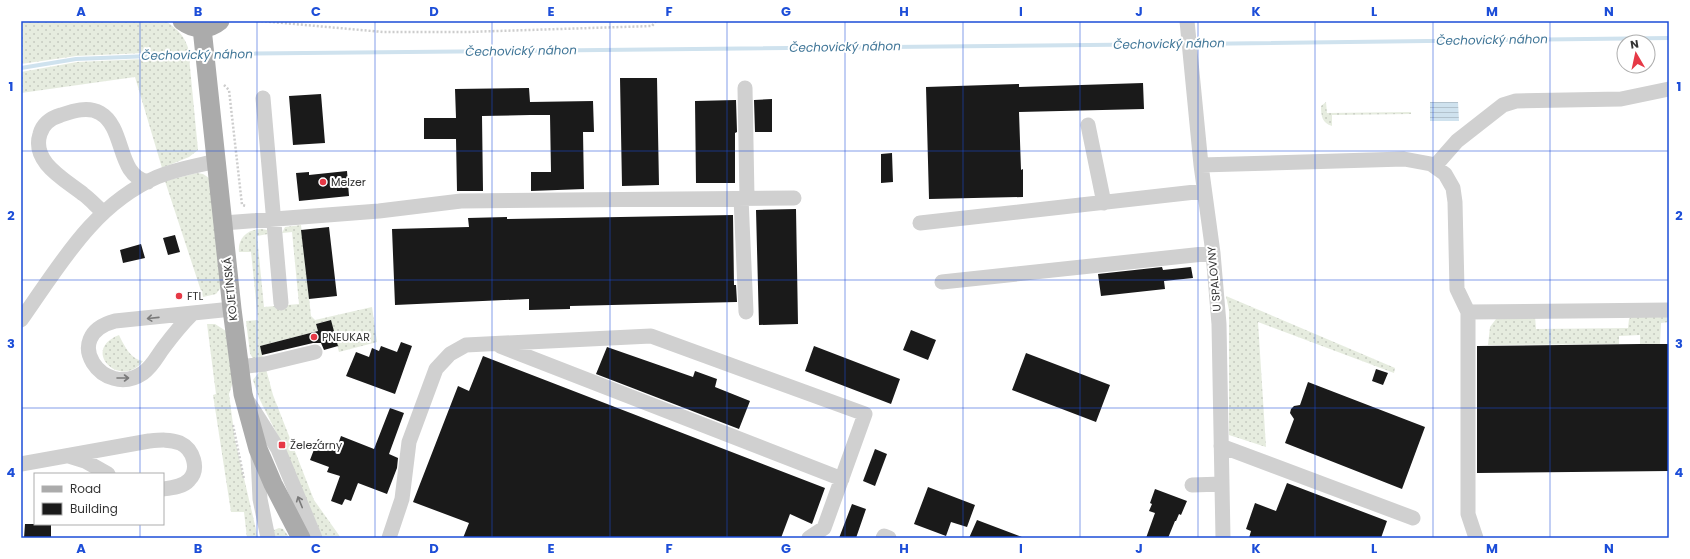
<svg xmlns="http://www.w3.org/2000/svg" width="1690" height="559" viewBox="0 0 1690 559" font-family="Poppins,sans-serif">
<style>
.grass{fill:url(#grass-dots)}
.water{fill:url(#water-rules)}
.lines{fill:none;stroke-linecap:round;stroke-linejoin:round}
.stream{stroke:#cfe2ee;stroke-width:4}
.building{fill:#1a1a1a}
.path{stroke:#cdcdcd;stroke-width:2.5;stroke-dasharray:2 2;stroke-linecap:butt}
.minor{stroke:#d0d0d0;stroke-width:15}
.major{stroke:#ababab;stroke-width:19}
.oneway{stroke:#7a7a7a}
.grid{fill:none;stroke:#1d4ed8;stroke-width:1;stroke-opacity:0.55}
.poi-dot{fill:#e63946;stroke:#fff;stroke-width:1.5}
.labels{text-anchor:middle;stroke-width:4;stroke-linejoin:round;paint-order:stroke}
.poi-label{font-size:11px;fill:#333;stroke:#fff;text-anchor:start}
.street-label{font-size:11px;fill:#333;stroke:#fff}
.water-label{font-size:12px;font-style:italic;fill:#3f7597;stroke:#fff}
.neatline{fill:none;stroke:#1d4ed8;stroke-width:1.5}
.grid-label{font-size:13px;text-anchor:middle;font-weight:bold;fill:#1d4ed8}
</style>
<defs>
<pattern id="grass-dots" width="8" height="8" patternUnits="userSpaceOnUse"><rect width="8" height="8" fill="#e6ecdf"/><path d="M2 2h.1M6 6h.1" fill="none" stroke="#c6cbc0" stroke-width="1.8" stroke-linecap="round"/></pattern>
<pattern id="water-rules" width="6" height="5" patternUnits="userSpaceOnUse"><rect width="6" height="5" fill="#cfe2ee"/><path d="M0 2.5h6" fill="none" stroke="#b2c2cd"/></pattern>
</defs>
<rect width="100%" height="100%" fill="#fff"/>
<!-- grass -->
<path class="grass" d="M21,21h145c12,9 19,15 23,30l-113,5 -55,8z
M189,57l9,93 -9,7 -27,11 -27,-91 -114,16v-21l56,-10z
M1326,102l1,11 84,-1v2l-79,1v11c-10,-3 -11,-10 -11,-20z
M197,173l6,1 6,4 13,108 -6,8 -13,3 -38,-116z
M301,225l10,91 4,4 57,-13 5,35 -38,10 -9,-32 -14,4 2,7 -58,15 3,12 -10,1 -3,-6 -4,-32 12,-1 -7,-68h-12c-2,-16 13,-26 28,-22l1,4 -11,2 7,71 35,-3 -7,-72 -10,1 3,-6z
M1226,296l169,72 -1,5 -136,-51 8,125 -37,-12v-125z
M1669,315v7l-8,1 -1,21h-20v-9l-21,1v8l-131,1 2,-18 6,-8 39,-3 1,13 92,-1 1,-9 3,-3z
M207,324h8l11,7 7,51 -4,12 6,46 23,98h-11l-3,-26h-13l-18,-117 3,-1z
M119,335c5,10 11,24 24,26 -21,29 -64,-10 -24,-26z
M266,369l7,26 41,105 27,38h-18l-39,-90 -25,-50 -6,-18 6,-8z
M279,528l4,1 7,9h-16v-8z"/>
<!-- water -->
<path class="water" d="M1430,102h28l1,19h-29z"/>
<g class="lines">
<!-- stream -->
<path class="stream" d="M1192,44l477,-6
M210,54l976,-10
M21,68l55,-9 124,-5"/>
</g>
<!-- building -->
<path class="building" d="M620,78h37l2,107 -37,1z
M1143,83l1,26 -125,3 2,58 2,-1v28l-94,2 -3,-112 93,-3v3z
M529,88l1,14 63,-1 1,31h-11l1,57 -53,2v-19h20l-1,-57h-20l-48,1 1,75h-26l-1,-52h-32v-21h32l-1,-29z
M321,94l4,49 -32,2 -4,-49z
M772,99v33h-17l-1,-32z
M736,100l1,32 -2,1v50h-39l-1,-82z
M892,153l1,29 -12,1v-29z
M347,171l2,25 -50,5 -3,-28 13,-1v3z
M796,209l2,115 -39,1 -3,-115z
M733,215l1,70h2l1,17 -167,4v3l-41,1v-11l-134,6 -3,-76 77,-2 -1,-9 39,-1v2z
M329,227l8,69 -28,3 -8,-69z
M175,235l5,17 -12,3 -5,-17z
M141,244l4,14 -22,5 -3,-13z
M1162,267l1,3 28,-3 2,11 -29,3 1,8 -64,7 -3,-22z
M331,320l7,26 -14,4 -3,-7h-8l-51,12 -2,-9 58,-15 -2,-7z
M911,330l25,10 -8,20 -25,-10z
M401,342l11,4 -17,48 -49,-18 10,-24 13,5 3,-9 7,3 2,-5 16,6z
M1640,344h29v127l-192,2v-127z
M814,346l86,33 -9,25 -86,-33z
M607,347l86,30 2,-6 22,8 -2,8 35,14 -11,28 -143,-55z
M1026,353l84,32 -14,37 -84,-32z
M483,356l342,132 -13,36 -22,-10 -9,24h-318l6,-15 -56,-21 45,-116 11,5z
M1376,369l12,4 -5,12 -11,-4z
M1308,382l117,45 -23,62 -117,-46 9,-24 -4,-6 1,-4 3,-3 6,-1z
M390,408l14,5 -15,41 9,4 -1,10 -10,26 -29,-11 -7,18 -6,-2 -3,6 -11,-4 9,-25 -13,-4 2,-5 -19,-7 8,-21 19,8 4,-11 33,13z
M875,449l12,5 -12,32 -12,-5z
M1287,483l100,38 -6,17h-132l2,-7 -5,-2 9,-26 21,8z
M928,487l47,18 -8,22 -16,-5 -5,14 -32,-12z
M1155,489l32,12 -6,14 -2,-1 -3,7h-1l-7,17h-22l9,-25 -6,-2 3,-7 -2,-1z
M852,504l14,5 -10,29h-17z
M977,520l45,17v1h-53z
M25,524h26v14h-27z"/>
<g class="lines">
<!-- path -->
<path class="path" d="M261,21l122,11h84l185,-6 4,-5
M224,85l5,5 13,115 4,1
M233,425l11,54"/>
<!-- minor -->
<path class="minor" d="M1187,21l14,144 12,88 6,71 4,214
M745,88l2,110
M263,98l18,205
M1088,125l16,78
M1201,165l203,-6 27,5 14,10 8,14 2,14 2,87 11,23v202l8,24
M1435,166l22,-25 46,-36 13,-4 105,-2 48,-10
M741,198l5,114
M103,212c-7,-6 -13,-13 -20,-18 -19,-15 -52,-32 -43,-60 3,-11 11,-16 21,-19 12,-4 27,-9 39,-2 26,15 16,62 48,69
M223,223l156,-12 82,-10 333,-3
M920,223l284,-32
M942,282l271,-29
M1468,312l201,-2
M192,314c-10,10 -19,21 -28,33 -7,9 -11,19 -21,26 -40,27 -84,-37 -28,-52l117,-12
M21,320c39,-55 72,-115 136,-143 19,-8 40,-11 59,-16
M500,346l342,133
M239,367l26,-3 50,-12
M249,403l29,46 37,89
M1221,446l192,72
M69,456l16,5 23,13
M258,456l2,43 8,39
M21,464l128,-23c11,-1 21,-2 31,2 13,6 20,26 9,37 -6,7 -17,8 -26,9
M1192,485l30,-1
M389,538l13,-39 7,-57 27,-73 14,-15 16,-9 185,-9 214,78 -41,114 -15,10
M883,538l1,-2 5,2"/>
<!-- major -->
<path class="major" d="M182,21c12,9 26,10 38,0
M202,28l30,281 11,85 15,55 15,35 28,54"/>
</g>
<!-- one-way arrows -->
<defs><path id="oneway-shaft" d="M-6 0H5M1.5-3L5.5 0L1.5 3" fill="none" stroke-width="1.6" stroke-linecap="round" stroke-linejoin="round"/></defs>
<g class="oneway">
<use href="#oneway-shaft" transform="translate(153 318) rotate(174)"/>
<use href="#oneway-shaft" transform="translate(123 378)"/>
<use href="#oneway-shaft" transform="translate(300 502) rotate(-112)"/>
</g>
<!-- grid -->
<path class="grid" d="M140,21v453M257,21v517M375,21v517M492,21v517M610,21v517M727,21v517M845,21v517M963,21v517M1080,21v517M1198,21v517M1315,21v517M1433,21v517M1550,21v517M21,151h1648M21,280h1648M21,408h1648M140,524v14"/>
<!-- markers -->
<g class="poi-dot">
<circle cx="323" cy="182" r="4"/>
<circle cx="179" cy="296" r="4"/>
<circle cx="314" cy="337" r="4"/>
<rect x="278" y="441" width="8" height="8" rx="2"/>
</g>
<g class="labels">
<!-- poi labels -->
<g class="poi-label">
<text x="331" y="186">Melzer</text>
<text x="187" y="300">FTL</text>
<text x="322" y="341">PNEUKAR</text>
<text x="290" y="449">Železárny</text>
</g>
<!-- street labels -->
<g class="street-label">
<text transform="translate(1214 279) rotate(-95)" y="4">U SPALOVNY</text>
<text transform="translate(230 289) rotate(-96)" y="4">KOJETÍNSKÁ</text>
</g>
<!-- water labels -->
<g class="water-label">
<text transform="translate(1492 40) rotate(-1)" y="4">Čechovický náhon</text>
<text transform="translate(1169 44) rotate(-1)" y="4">Čechovický náhon</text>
<text transform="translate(845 47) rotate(-1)" y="4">Čechovický náhon</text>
<text transform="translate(521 51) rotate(-1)" y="4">Čechovický náhon</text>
<text transform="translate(197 55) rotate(-1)" y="4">Čechovický náhon</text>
</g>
</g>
<!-- border -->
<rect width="1690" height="559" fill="none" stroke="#ffffff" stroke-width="44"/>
<!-- legend -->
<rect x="34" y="473" width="130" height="52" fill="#ffffff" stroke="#adadad"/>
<rect x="42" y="486" width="20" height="6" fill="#ababab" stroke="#adadad"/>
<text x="70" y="493" font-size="12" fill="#333333">Road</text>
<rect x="42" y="503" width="20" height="12" fill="#1a1a1a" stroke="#adadad"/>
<text x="70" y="513" font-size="12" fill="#333333">Building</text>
<!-- north arrow -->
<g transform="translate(1636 54) rotate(351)"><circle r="19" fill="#ffffff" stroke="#adadad"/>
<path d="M0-3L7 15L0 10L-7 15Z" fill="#e63946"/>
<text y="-6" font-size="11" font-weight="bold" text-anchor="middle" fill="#333333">N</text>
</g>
<rect x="22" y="22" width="1646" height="515" class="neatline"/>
<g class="grid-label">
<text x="81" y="16">A</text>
<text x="198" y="16">B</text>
<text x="316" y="16">C</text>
<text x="434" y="16">D</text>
<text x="551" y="16">E</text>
<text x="669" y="16">F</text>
<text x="786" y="16">G</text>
<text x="904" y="16">H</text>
<text x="1021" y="16">I</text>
<text x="1139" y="16">J</text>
<text x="1256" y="16">K</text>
<text x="1374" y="16">L</text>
<text x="1492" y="16">M</text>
<text x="1609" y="16">N</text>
<text x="11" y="91">1</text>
<text x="1679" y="91">1</text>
<text x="11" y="220">2</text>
<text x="1679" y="220">2</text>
<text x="11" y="348">3</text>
<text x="1679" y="348">3</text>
<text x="11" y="477">4</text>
<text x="1679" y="477">4</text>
<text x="81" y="553">A</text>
<text x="198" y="553">B</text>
<text x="316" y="553">C</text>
<text x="434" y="553">D</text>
<text x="551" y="553">E</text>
<text x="669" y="553">F</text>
<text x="786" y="553">G</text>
<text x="904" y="553">H</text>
<text x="1021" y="553">I</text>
<text x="1139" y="553">J</text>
<text x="1256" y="553">K</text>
<text x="1374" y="553">L</text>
<text x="1492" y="553">M</text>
<text x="1609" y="553">N</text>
</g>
</svg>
